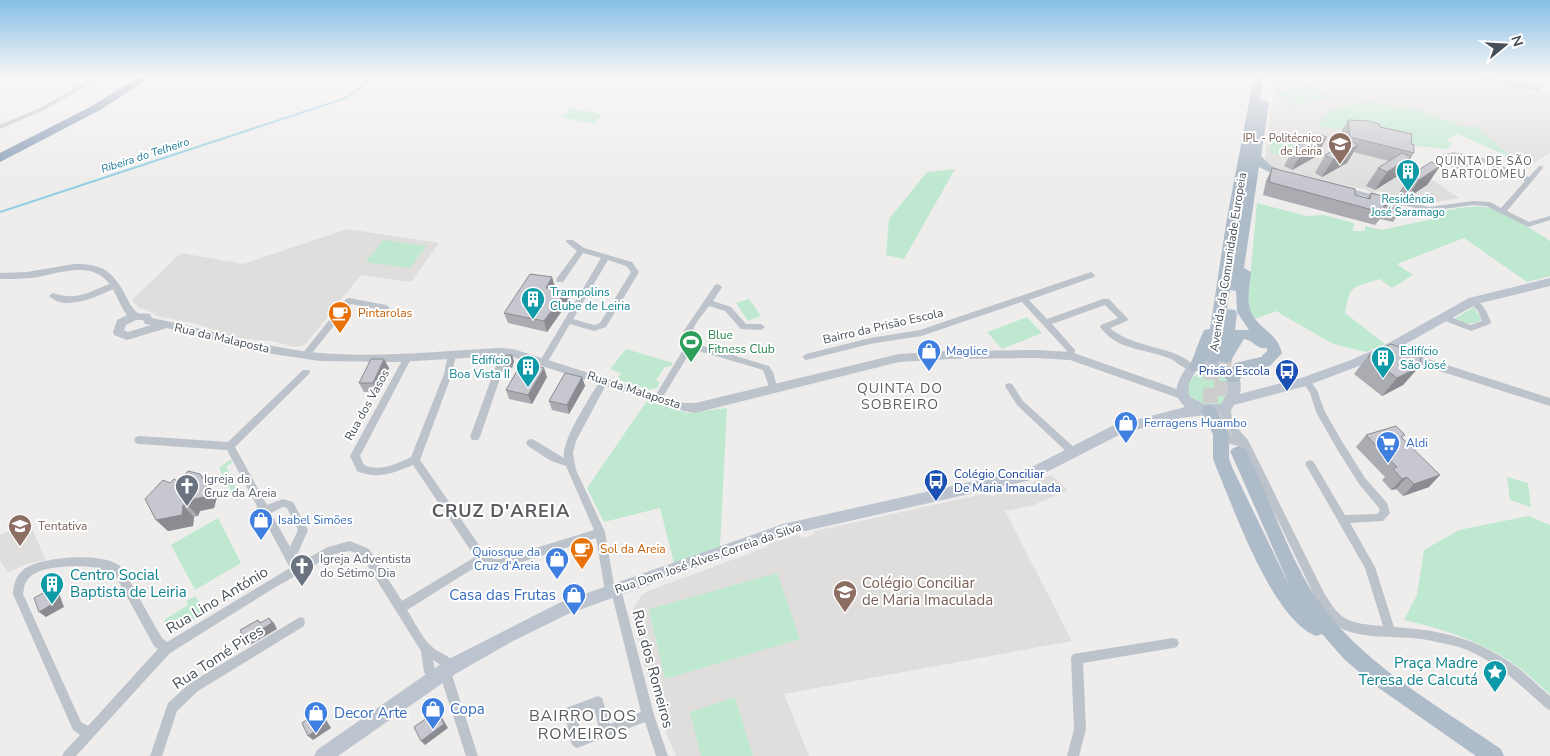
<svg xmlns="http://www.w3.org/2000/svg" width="1550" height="756" viewBox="0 0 1550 756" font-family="'Nunito Sans',sans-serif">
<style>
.education{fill:#e0dedd}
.green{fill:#bee9d0}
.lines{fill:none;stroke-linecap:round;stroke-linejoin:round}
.stream{stroke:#90cfe2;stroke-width:2}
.primary-tunnel{stroke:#cdcdce;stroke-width:15;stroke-dasharray:15 8;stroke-linecap:butt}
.minor{fill:#bcc3ca;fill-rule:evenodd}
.tertiary{fill:#bcc3ca;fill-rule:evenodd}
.secondary{fill:#bcc4cf;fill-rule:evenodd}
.primary{fill:#aebbc9;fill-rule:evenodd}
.motorway{fill:#899eb7;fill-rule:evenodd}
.wall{fill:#abacb2}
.shaded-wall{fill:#8b8c91}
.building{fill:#c7c8cf;stroke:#8b8c91}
.labels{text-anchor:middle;stroke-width:4;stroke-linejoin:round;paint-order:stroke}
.far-education-label{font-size:11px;fill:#785e54;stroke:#fff;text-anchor:end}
.far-water-label{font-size:11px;font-style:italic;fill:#1a7a97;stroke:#fff}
.far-neighbourhood-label{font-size:11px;letter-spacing:1px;fill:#5a5d60;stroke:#fff}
.far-culture-label{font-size:11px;fill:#0d838f;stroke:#fff}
.street-label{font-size:12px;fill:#474f58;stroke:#fff}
.culture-label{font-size:12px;fill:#0d838f;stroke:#fff;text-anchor:start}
.food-label{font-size:12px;fill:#c56008;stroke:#fff;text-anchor:start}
.leisure-label{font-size:12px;fill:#27864d;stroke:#fff;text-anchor:start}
.shop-label{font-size:12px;fill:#366cbe;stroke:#fff;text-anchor:start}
.transit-label{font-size:12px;fill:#164399;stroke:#fff;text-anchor:end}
.worship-label{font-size:12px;fill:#5b616d;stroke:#fff;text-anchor:start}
.education-label{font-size:12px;fill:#785e54;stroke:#fff;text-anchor:start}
.neighbourhood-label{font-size:14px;letter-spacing:1px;fill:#5a5d60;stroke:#fff}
.near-culture-label{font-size:15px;fill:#0d838f;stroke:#fff;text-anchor:start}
.near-education-label{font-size:15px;fill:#785e54;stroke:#fff;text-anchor:start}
.near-shop-label{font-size:15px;fill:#366cbe;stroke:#fff;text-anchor:start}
.near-street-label{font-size:15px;fill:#474f58;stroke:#fff}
.near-neighbourhood-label{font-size:16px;letter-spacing:1px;fill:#5a5d60;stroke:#fff}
.district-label{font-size:18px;font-weight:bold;letter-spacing:1px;fill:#5a5d60;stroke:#fff}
</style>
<rect width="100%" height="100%" fill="#efecec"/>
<!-- education -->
<path class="education" d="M1277,76h170l57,12 46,5v60l-18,11 -25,-11 -31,-27 -12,1 -42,-16 -105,15 89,12 9,35 18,7 26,18 -38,7 -30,-7 -2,-3 -10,-4 -7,3 -5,-4 -95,-22 -7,-6 3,-34z
M347,229l92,14 -28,39 -50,-7 -56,70 -11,2 -22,-6 -37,-3 -38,-14 -40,-8 -10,-6 -8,-2 -7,-8 49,-47 62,11z
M1051,475l17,15 -34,15 -29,6 67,130 -288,53 25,62h-133l-18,-42 -25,-91v-13l8,-14 7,-5 119,-44v-3l30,-9 5,3 11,-3 2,-4 168,-37 11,2 6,-5 29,-7z
M28,520l18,40 -20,4 -18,9 -8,-13v-25z"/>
<!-- green -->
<path class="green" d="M1312,85l19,13 -37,7 -18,-13z
M1371,102l51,9 42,16 12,-1 31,27 25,11 -2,2 -72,-32 -12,6 7,3 -6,6 -39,-4 -2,-7 -89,-12 15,-17z
M570,108l32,6 -7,10 -33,-7z
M1273,133l22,5 -3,20 -22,-5z
M955,169l-51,90 -18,-4 3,-36 38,-47z
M1257,203l50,13 17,-1 30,8 -1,8h12v-5l17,4 50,-11 1,-6c16,-2 34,-8 51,-6 12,0 55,26 66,34v35l-23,6 -63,-44 -67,26 16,11 -21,13 -12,-9c-27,9 -30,4 -35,34l40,31 -19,8 -33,-8 -57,-33 -24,9 -4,-19z
M383,240l43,6 -16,22 -44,-6z
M749,299l12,17 -13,5 -12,-18z
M1474,307l8,13c-11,6 -17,3 -28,-1z
M1027,317l15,16 -40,16 -15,-17z
M626,349l47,14 -2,3 -6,1 -9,13 4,2 -3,6 -8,2 -32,-11 4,-6 -11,-4z
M1204,370c13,0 23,5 27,18l-11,17 -12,2 -19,-11 -2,-7 6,-12z
M647,401l40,12 40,-5 -7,139 -46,16 -14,-55 -56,14 -17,-34z
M231,459l1,4 -6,3 15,32 -5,3 -17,-33z
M1507,477l21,6 3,24 -21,-7z
M1529,516l21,9v169c-14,-12 -27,-25 -42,-34 -32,-20 -67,-32 -104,-40l13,-25 7,-45 35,-20z
M218,518l23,45 -46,27 -24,-45z
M777,573l23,66 -135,40 -16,-70z
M195,596l11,17 -24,13h-13l-5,-6 24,-15 -2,-4z
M735,697l18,59h-52l-11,-44z"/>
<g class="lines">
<!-- stream -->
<path class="stream" d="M0,212l346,-114 30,-22"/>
<!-- primary-tunnel -->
<path class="primary-tunnel" d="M1225,358c-7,39 -4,59 14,95
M1210,403l3,-43"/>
<!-- minor -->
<path class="minor" d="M96,76h8l-60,34 -44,19v-4l40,-17z
M1453,152l25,4 51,21 10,-11h4v2l-36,43 22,11 21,-6v4l-22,7 -42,-21 -13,-1 -44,6 -84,-19 -4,-2 4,-2 84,19 44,-6 17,1 11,6 24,-27 -45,-20c-14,12 -30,12 -39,-5l1,-1zM1453,156l21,4c-9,6 -19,8 -26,-3z
M567,240h6l11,8 48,14 7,10 -33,55 -12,4 -24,-7 -23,39 -3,1 -4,-3 61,-103 -18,-5 -20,29h-6l-1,-2 1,-2 20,-27 -11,-9zM608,260l18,6 5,6 -31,51 -6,2 -21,-6z
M1091,272l4,3 -1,2 -65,23 18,19 56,-20h6l19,20 -1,2 -17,7c25,22 68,17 86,40l-1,2c-8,2 -17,-7 -24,-11 -16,-7 -34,-8 -50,-15 -8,-4 -16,-10 -21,-17l1,-2 17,-7 -13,-13 -53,19 23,26v6l-4,3 -4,-3v-5l-45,-49 -101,34 -51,8 -64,16 -4,-3 4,-3 64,-16 50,-8z
M115,282l4,3 -1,2c-19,8 -51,26 -69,9l4,-3c27,9 38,-3 62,-11z
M718,284l4,3 -9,14 18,6 15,17h15l4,3 -4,3 -20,-1 -16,-18 -16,-5c-7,10 -22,24 -16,37l76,23 4,6 5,18 -1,2h-6l-8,-22 -71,-21 -31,51h-6l-1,-2 1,-2 31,-51 -3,-5v-8l32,-47z
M349,298l37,7 4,3 -4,3 -35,-7 -42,53h-6l-1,-2 1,-2 43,-54z
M1473,298c10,5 14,14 18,24l-1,2 -19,7 -31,-12 -1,-2 4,-3 28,11 11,-4 -4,-10 -9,-10z
M505,349l4,3 -29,85 -2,3h-6l-2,-3 31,-85z
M452,352l4,3 -4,19 -32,86 66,95 8,4h6l94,-29 -28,-64 -15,-5 -23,-15 -2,-3 2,-3 3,-1 3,1 30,18c-3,-18 27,-62 37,-79h6l1,2 -32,60 -3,12 3,17 29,62 9,53 6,1 1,3 33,126 14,41h-12l-11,-34 -68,26 -4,-2 -2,-4 -7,-30 2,-4 32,-12 4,2 8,26 31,-12 -29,-117 -6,-1 -1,-3 -9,-53 -96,31h-7l-11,-6 -75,47c7,11 14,25 22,34 9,10 22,10 28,23l-2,4 -4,1 27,84h-12l-27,-84 2,-4 3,-1 -11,-7 2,10 6,9 -2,4 -4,2 -4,-2 -7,-11 -3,-21 -60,-96 -11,-4 -16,3 -60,34 -104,65 -94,103h-14l2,-4 16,-17 -7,-5 -60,-136c1,-10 2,-17 10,-24 16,-14 85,-19 99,-2 5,5 8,14 12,20 9,17 18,33 28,50l5,4 123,-74 -63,-118 -88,-6 -3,-1 -2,-3 2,-3 3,-1 89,6 75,-72h6l1,2 -1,2 -74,73 32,58 16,-6 10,3 15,28 -10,23 -4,2 5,8 29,-16 22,-6 19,8 33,52 73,-44 -62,-92c-19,8 -36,15 -56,6l-7,-15 55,-101 3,-1 4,3 -52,99 4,9c15,7 33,-1 47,-8l33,-83 4,-19zM283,507l4,1 11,22 -8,17 -19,-34zM76,566l17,1 21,6 40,73 4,3 -70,77 -7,-4 -58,-128c1,-4 1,-9 3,-12 9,-15 34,-15 50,-16zM594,709l5,19 -18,6 -4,-19z
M1306,378l3,1 8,11 8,22 18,31 22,35 22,25 3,10 -7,8 -33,2 25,44 19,60c48,3 85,12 124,41 11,8 21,19 32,28v14l-4,-2c-26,-23 -53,-50 -87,-61 -12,-3 -25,-6 -37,-8 -23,-3 -65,0 -83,-12 -11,-8 -17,-18 -24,-30l-73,-151c-9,0 -20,-4 -26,-12l2,-3 3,-1 14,7 -11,-13 -4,-16 2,-2h6l5,17 15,17 75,151c18,31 25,32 60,35l-18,-58 -58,-101 -2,-3 2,-3 3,-1 3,1 32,54 32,-1 3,-3 -1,-3 -20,-24 -22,-35 -21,-37 -6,-19 -8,-12 1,-2z
M1009,383l3,1 11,17 54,49 2,3 -2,3 -3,1 -3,-1 -54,-51 -12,-19 1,-2z
M300,617l4,1 1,4 -1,4 -106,65 -21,20 -15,45h-12l18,-53 22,-20z
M1173,638l4,1 2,4 -2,4 -4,1 -90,15 3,66 -7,27h-12l7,-27 -3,-71 2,-4z"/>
<!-- tertiary -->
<path class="tertiary" d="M74,264c31,-1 41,10 54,36 2,4 6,11 10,13 3,1 8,0 12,1l2,4c57,11 111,30 168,35 59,5 120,-2 179,-5l14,1 171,54h11l204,-49 51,-3 85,-1 36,2 117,41 2,3 -2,3 -4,1 -114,-40 -35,-2 -85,1 -51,3 -204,51 -11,-2 -171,-54 -14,-1 -101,6 -78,-1 -68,-10 -85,-23 -40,12 -13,-5 -1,-3 4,-12 10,-5c-9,-11 -11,-26 -22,-36 -19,-18 -51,-4 -74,-1 -10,1 -21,1 -31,1v-6l27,-1zM136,320h7l2,4 6,1 -23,7 -4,-2 2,-5z
M1406,352l144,46v8l-148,-47 -1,-3z"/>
<!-- secondary -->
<path class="secondary" d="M1464,76h18l57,9 4,3 -4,3 -33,-4z
M1550,278v8l-73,18 -84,47 -34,15 -53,20 -72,19 -4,7 -5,1 -45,5 -59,16 -90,46 -248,56 -215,78 -55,27 -56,32 -119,83h-24l3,-6 128,-89 114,-58 224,-79 245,-55 84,-43 73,-19c-15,-14 -7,-27 3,-42 22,-7 59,-3 52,29l64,-17 47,-17 34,-15 84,-47zM1203,370l14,1 10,9 1,12 -7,12h-17l-14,-7c-4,-11 1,-17 6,-26z"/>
<!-- primary -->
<path class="primary" d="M1254,76h10l-4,25 4,-1 5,3 -8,53 9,9 15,8 -6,4 -20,-10 -15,101 7,4c-1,13 -5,28 0,40 7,17 26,20 31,41l-12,13 -25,6 -7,10h-10l-2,-4 9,-15 26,-6 6,-6v-3c-10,2 -14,-8 -23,-9l-14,23 -5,1 -5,-2 -7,4 -7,-4 -5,10h-10l-2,-4c6,-12 9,-25 15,-37l6,-1 17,-111zM1230,290l6,1 1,21 12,18h-14l2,-17 -2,-3 -8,-1z
M1209,405l5,2 15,27v24l3,9 59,122 -60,-136 2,-5 6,-2 6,2c21,42 36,87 58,128 42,79 127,124 198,173l3,7h-28l-103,-72 -29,-25 -22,-25 -6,2c-44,-17 -81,-125 -100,-169l-3,-9v-24l-12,-23 3,-4z"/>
<!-- motorway -->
<path class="motorway" d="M140,76h13l-53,34 -100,52v-9l92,-47z"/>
</g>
<!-- wall -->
<path class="wall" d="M1348,120l32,7 31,17 3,9 -15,22 -24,15 -9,-4 12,-18 11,-7 -36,-9 -6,11 -25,14 -7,-4 10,-18 17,-10 -1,-13z
M1294,147l23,9 -25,14 -8,-4z
M1440,166l-13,19 -20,13 -9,-4 13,-19z
M1272,168l83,27 12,3 4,-5 30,17 -8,12 -13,-3 -5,6 -112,-30 3,-14z
M552,277l3,11 -1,1 13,1 2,11 -22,31 -39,-9 -4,-10z
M1368,356l51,11 -16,18 -21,11 -28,-22z
M514,361l-2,7h-7l-2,-6z
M389,368l-11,24h-14l-5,-9z
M547,377l-15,27 -23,-5 -3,-9z
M582,377l3,9 -16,28 -17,-4 -3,-9z
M1366,435l37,3 26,49 -26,9 -7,-7 -5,1 -9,-10 3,-3 -29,-30z
M179,482l31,4 7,11 -3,11 -14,3 -2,5 -4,1 -1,9 -25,5 -12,-11 14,-37z"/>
<!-- shaded-wall -->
<path class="shaded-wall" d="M1327,137l-10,19 -25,14 10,-18z
M1358,145l-11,18 -25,14 11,-18z
M1411,157l-12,18 -24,15 12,-18z
M1440,166l-13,19 -20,13 12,-18z
M552,277l3,11 -6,10 -3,-10z
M567,290l2,11 -22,31 -3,-11z
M512,355l2,6 -2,7 -2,-6z
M384,359l5,9 -11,24 -5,-9z
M1419,367l-16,18 -21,11 15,-18z
M544,368l3,9 -15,27 -4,-9z
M582,377l3,9 -16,28 -2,-9z
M200,474l10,12 7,11 -3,11 -14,3 -2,5 -11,-11z
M1440,475l-11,12 -26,9 11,-12z
M1407,477l-11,12 -5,1 11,-11z
M183,505l11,12 -1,9 -25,5 -12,-11z
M52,588l7,5 5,14 -18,10 -7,-5z
M269,618l5,5 3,6 -27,16 -6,-5 16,-17 -2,-3 5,5z
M319,711l5,5 7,12 -18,12 -5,-4z
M437,711l4,5 7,12 -23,17 -4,-4z"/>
<!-- building -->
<path class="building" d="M1348,120l21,1 10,3 1,3 32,7 -1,10 3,1v8l-64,-16z
M1319,134l8,3 -25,15 -8,-5z
M1350,141l8,4 -25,14 -8,-4z
M1402,153l9,4 -24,15 -9,-4z
M1431,162l9,4 -21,14 -8,-5z
M1272,168l83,21v6l15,4 1,-6 31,8 -1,9 -17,-5v8l-115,-31z
M530,274l22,3 -6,11 21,2 -23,31 -40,-8z
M1391,344l30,11 -2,12 -22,11 -29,-22z
M506,355h6l-2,7h-7z
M371,359h13l-11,24h-14z
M521,364l23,4 -16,27 -22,-5z
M565,373l17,4 -15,28 -18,-4z
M1396,426l9,9 -4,2 39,38 -26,9 -7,-7 -5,2 -9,-10 4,-2 -31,-32z
M188,471l12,3 7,11 -3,12 -15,3 -2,5h-4l-1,10 -26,5 -11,-21 18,-19 7,3 4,-4 5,3z
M52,588l4,14 -17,10 -5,-14z
M269,618l3,5 -28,17 -4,-10 18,-10 2,3z
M319,711l7,12 -18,13 -6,-13z
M437,711l7,13 -23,17 -7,-14z"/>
<!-- sky -->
<linearGradient id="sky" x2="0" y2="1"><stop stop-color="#85bfe6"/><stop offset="0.42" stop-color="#f8f6f6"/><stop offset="1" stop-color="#f8f6f6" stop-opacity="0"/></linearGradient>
<rect width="1550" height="182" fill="url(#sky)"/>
<!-- icons -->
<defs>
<g id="university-pin" transform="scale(1.25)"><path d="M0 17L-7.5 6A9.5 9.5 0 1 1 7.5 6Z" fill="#8d6e63" stroke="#fff"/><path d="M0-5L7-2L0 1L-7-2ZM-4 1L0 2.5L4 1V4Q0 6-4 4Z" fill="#fff"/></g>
<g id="building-pin" transform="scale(1.25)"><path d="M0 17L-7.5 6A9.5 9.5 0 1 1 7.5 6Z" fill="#0f9aa8" stroke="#fff"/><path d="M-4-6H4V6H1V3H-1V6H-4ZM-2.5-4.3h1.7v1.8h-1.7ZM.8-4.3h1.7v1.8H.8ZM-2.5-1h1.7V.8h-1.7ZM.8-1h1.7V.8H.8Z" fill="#fff"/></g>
<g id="cafe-pin" transform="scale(1.25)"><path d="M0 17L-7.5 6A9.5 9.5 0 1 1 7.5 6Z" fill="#e8710a" stroke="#fff"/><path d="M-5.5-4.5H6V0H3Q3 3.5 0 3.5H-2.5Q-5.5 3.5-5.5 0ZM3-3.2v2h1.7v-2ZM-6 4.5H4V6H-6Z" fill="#fff"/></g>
<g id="stadium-pin" transform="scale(1.25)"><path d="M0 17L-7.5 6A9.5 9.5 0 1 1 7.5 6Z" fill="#2e9e5b" stroke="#fff"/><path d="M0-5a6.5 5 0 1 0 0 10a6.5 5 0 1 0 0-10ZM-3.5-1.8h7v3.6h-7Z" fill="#fff"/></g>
<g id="shop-pin" transform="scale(1.25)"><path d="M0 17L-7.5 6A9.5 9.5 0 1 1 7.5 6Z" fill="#3f7fe0" stroke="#fff"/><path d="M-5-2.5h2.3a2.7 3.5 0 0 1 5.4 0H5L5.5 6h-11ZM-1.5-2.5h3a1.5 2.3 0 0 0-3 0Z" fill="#fff"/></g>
<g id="bus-pin" transform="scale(1.25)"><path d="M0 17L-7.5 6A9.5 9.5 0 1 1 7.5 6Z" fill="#1a4fb4" stroke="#fff"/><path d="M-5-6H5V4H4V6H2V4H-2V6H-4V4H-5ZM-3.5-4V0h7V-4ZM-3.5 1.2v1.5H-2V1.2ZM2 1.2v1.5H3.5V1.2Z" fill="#fff"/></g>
<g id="supermarket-pin" transform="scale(1.25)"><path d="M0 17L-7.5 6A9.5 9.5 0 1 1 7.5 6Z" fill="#3f7fe0" stroke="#fff"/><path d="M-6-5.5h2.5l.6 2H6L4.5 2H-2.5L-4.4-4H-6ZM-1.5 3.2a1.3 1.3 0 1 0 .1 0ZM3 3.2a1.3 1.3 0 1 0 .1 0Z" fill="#fff"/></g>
<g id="church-pin" transform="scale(1.25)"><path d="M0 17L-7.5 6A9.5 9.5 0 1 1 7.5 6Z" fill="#6b7280" stroke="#fff"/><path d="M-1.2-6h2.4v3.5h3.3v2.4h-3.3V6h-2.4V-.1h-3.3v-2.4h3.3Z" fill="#fff"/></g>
<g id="school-pin" transform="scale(1.25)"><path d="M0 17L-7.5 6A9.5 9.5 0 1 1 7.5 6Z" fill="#8d6e63" stroke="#fff"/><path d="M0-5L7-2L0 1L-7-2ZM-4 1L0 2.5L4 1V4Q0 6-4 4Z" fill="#fff"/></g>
<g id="sight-pin" transform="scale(1.25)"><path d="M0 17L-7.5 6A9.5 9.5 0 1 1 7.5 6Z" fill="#0f9aa8" stroke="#fff"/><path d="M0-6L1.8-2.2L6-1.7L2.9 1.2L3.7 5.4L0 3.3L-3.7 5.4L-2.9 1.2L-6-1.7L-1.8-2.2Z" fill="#fff"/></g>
</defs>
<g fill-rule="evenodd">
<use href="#university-pin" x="1340" y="144"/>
<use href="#building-pin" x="1408" y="171"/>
<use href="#building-pin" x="533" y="299"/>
<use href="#cafe-pin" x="340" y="313"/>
<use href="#stadium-pin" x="691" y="342"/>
<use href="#shop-pin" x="929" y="351"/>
<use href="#building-pin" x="1383" y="358"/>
<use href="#building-pin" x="528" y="367"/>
<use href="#bus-pin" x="1287" y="371"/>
<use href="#shop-pin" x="1126" y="423"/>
<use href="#supermarket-pin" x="1388" y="443"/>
<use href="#bus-pin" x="936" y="481"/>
<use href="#church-pin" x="187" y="486"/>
<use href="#shop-pin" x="261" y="520"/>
<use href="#school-pin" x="20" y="526"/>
<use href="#cafe-pin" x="582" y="549"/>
<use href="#shop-pin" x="557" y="559"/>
<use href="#church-pin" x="302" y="566"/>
<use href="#building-pin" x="52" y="584"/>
<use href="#school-pin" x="845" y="592"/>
<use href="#shop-pin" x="574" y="595"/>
<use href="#sight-pin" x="1495" y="672"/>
<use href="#shop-pin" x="433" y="709"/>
<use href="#shop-pin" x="316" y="713"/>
</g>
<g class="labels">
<!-- far-education labels -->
<g class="far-education-label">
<text x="1322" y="142">IPL - Politécnico<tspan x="1322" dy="13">de Leiria</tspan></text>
</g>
<!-- far-water labels -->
<g class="far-water-label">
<text transform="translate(145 155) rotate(-18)" y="4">Ribeira do Telheiro</text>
</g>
<!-- far-neighbourhood labels -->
<g class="far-neighbourhood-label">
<text x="1484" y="165">QUINTA DE SÃO<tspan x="1484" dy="13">BARTOLOMEU</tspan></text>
</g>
<!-- far-culture labels -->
<g class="far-culture-label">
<text x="1408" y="203">Residência<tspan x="1408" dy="13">José Saramago</tspan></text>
</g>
<!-- street labels -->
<g class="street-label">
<text transform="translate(1228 262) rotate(-81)" y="4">Avenida da Comunidade Europeia</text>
<text transform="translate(883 326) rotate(-13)" y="4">Bairro da Prisão Escola</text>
<text transform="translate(222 338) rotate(13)" y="4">Rua da Malaposta</text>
<text transform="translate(634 390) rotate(18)" y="4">Rua da Malaposta</text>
<text transform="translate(367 405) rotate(-61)" y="4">Rua dos Vasos</text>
<text transform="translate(708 558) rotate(-19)" y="4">Rua Dom José Alves Correia da Silva</text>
</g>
<!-- culture labels -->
<g class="culture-label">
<text x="550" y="296">Trampolins<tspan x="550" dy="14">Clube de Leiria</tspan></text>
<text x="1400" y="355">Edifício<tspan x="1400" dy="14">São José</tspan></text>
<text x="510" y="364" text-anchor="end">Edifício<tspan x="510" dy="14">Boa Vista II</tspan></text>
</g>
<!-- food labels -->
<g class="food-label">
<text x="358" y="317">Pintarolas</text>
<text x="600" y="553">Sol da Areia</text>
</g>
<!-- leisure labels -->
<g class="leisure-label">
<text x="708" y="339">Blue<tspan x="708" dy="14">Fitness Club</tspan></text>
</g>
<!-- shop labels -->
<g class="shop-label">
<text x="946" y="355">Maglice</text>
<text x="1144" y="427">Ferragens Huambo</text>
<text x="1406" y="447">Aldi</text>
<text x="278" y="524">Isabel Simões</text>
<text x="540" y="556" text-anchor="end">Quiosque da<tspan x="540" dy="14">Cruz d'Areia</tspan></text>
</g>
<!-- transit labels -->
<g class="transit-label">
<text x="1270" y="375">Prisão Escola</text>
<text x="954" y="478" text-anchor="start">Colégio Conciliar<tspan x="954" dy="14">De Maria Imaculada</tspan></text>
</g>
<!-- worship labels -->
<g class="worship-label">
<text x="204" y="483">Igreja da<tspan x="204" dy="14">Cruz da Areia</tspan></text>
<text x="320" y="563">Igreja Adventista<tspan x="320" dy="14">do Sétimo Dia</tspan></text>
</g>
<!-- education labels -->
<g class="education-label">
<text x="38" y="530">Tentativa</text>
</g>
<!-- neighbourhood labels -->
<g class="neighbourhood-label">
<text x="900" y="393">QUINTA DO<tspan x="900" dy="16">SOBREIRO</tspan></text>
</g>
<!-- near-culture labels -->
<g class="near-culture-label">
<text x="70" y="580">Centro Social<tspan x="70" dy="17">Baptista de Leiria</tspan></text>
<text x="1478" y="668" text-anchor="end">Praça Madre<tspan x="1478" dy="17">Teresa de Calcutá</tspan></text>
</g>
<!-- near-education labels -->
<g class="near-education-label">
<text x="862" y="588">Colégio Conciliar<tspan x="862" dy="17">de Maria Imaculada</tspan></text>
</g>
<!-- near-shop labels -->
<g class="near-shop-label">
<text x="556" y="600" text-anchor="end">Casa das Frutas</text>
<text x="450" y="714">Copa</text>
<text x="334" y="718">Decor Arte</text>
</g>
<!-- near-street labels -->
<g class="near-street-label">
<text transform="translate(217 600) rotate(-31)" y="5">Rua Lino António</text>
<text transform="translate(218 657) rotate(-33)" y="5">Rua Tomé Pires</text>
<text transform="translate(653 669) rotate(75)" y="5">Rua dos Romeiros</text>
</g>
<!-- near-neighbourhood labels -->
<g class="near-neighbourhood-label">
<text x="583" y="721">BAIRRO DOS<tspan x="583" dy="18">ROMEIROS</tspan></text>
</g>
<!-- district labels -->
<g class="district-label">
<text x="501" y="517">CRUZ D'AREIA</text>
</g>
</g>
<!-- north arrow -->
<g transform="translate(1505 45) rotate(72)" stroke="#ffffff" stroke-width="4" paint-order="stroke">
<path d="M0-4L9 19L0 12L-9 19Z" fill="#474f58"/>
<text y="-8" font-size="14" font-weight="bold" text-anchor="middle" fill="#474f58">N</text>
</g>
</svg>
